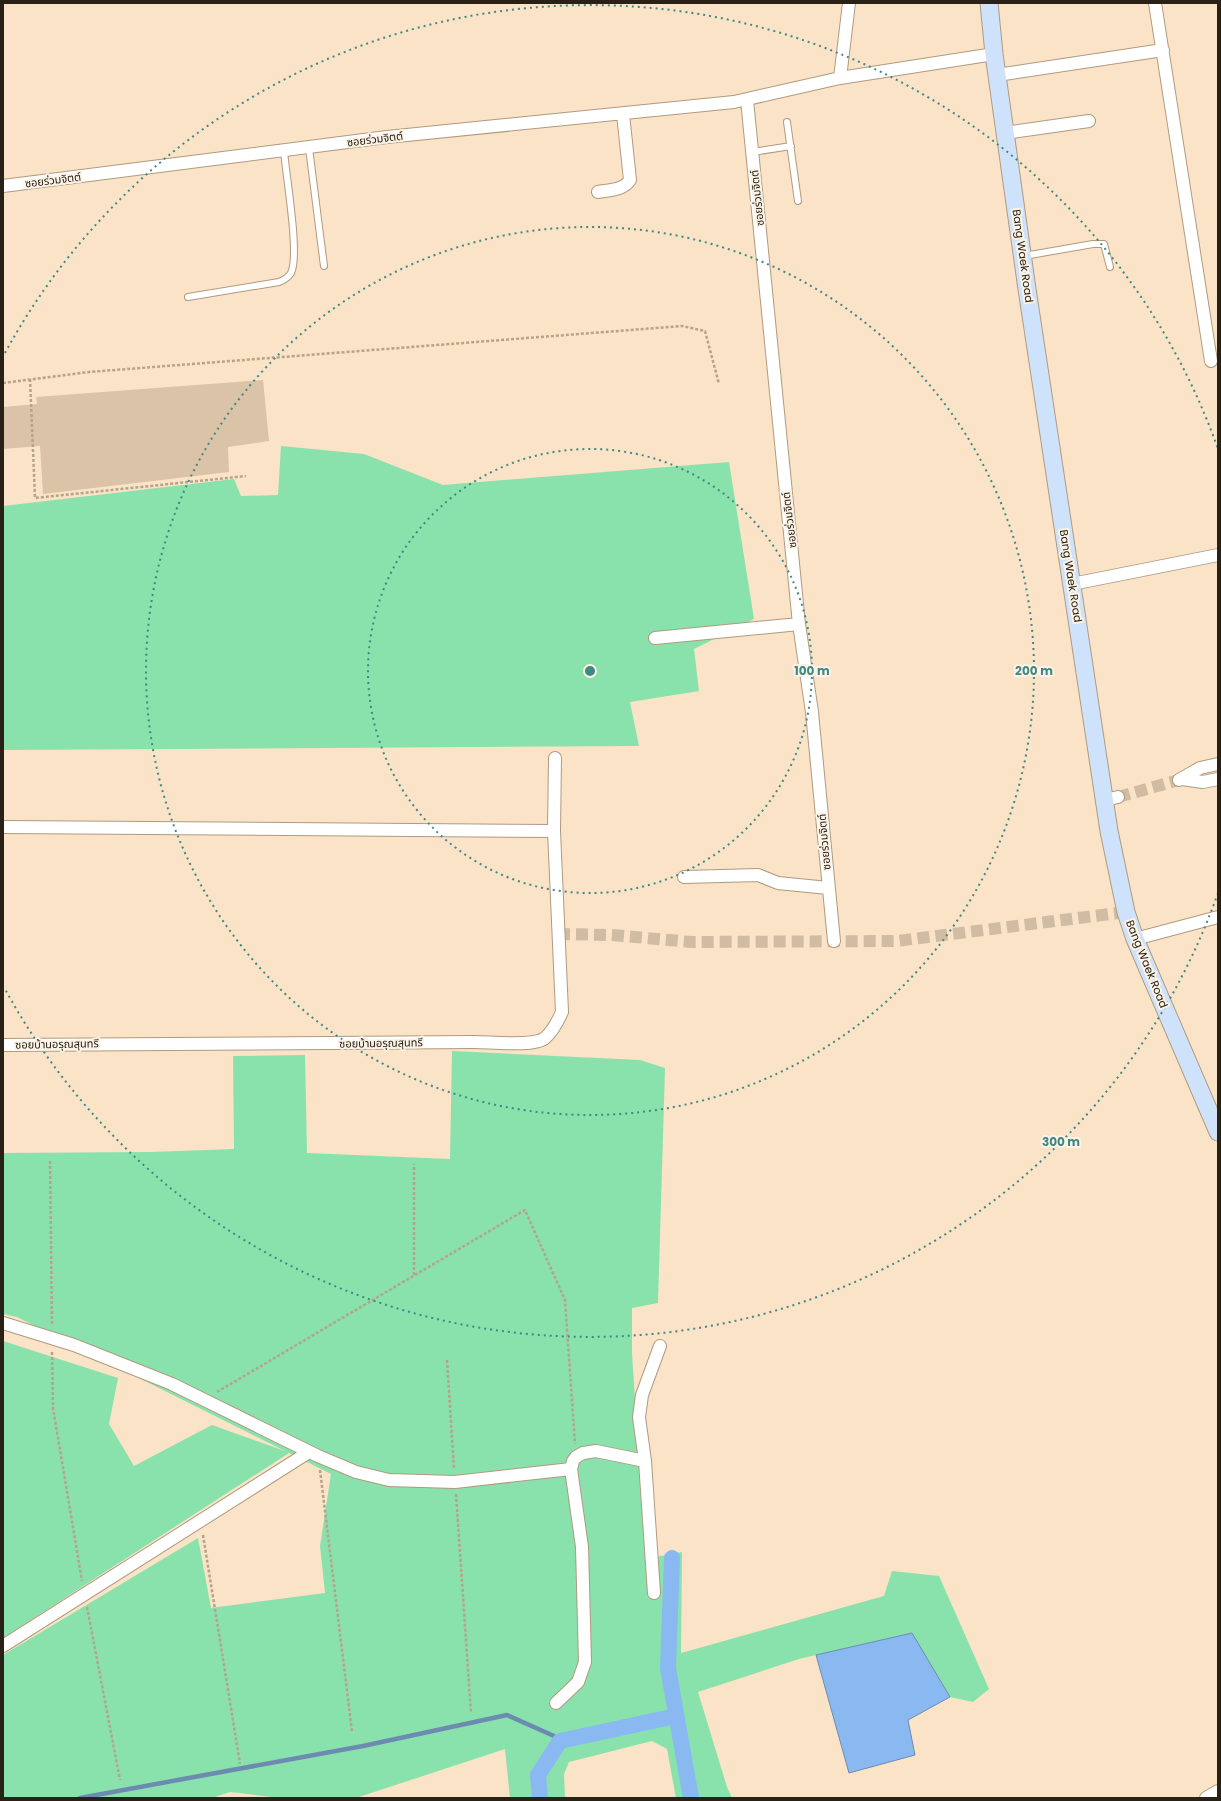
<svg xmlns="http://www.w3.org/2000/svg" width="1221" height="1801" viewBox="0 0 1221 1801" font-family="Poppins,'Noto Sans Thai',sans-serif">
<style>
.green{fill:#89e2ac}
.water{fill:#8ab9f2;stroke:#6d8bb0}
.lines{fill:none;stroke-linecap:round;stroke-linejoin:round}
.stream{stroke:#6d8bb0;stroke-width:4.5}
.canal{stroke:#8ab9f2;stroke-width:16}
.building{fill:#dac3a7}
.minor-tunnel{stroke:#d0bca3;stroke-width:12;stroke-dasharray:12 6;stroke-linecap:butt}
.service-casing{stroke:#b09a7f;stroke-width:8}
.minor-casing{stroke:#b09a7f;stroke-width:14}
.secondary-casing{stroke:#b09a7f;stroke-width:19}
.path{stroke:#b5a38c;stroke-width:2.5;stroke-dasharray:3 2;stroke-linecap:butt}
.service{stroke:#fff;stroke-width:6}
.minor{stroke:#fff;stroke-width:12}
.secondary{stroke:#cee3fb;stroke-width:17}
.ring{fill:none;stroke:#418885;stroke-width:2;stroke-dasharray:2 4}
.labels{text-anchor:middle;stroke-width:4;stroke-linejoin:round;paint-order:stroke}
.street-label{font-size:11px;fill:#292116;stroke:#fcf3e7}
.centre{fill:#418885;stroke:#fcf3e7;stroke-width:2}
.ring-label{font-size:12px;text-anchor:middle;font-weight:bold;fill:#418885;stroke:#fcf3e7;stroke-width:4;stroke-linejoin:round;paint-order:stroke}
</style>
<rect width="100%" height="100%" fill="#fae3c6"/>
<!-- green -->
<path class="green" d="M281,446l83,8 79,31 286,-23 25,157 -60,30 5,42 -69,11 9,44 -636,4v-244l231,-27 7,17 37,-1z
M452,1051l188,9 25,8 -7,235 -26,5v45l13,206 37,-7 -1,101 203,-57 8,-25 47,5 50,113 -16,13 -23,-5 -39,-64 -112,26 -101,33 29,95 5,11h-56l-9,-49 -15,-8 -83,21 -5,12 1,24h-55l-5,-49 -149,49h-76l-50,-6 -18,6h-209v-143l195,-117 13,70 114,-15 -5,-47 11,-72 -42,-21 -286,185v-297l115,37 -9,46 25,42 78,-41 73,26 -268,-134 -14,-3v-161l148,-1 83,-3 -1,-93 72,-1 2,98 143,6z"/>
<!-- water -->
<path class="water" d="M912,1633l38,64 -42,23 7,35 -66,18 -33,-118z"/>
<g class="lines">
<!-- stream -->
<path class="stream" d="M80,1798l283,-52 144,-31 56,25"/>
<!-- canal -->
<path class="canal" d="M672,1558l-4,110 23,130
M540,1798l-2,-23 22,-34 116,-25"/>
</g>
<!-- building -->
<path class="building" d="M263,380l6,61 -41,6 1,25 -186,22 -3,-48 -37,3v-42l34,-3 -1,-7z"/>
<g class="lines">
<!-- minor-tunnel -->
<path class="minor-tunnel" d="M1118,797l61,-17
M558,934l54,1 79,7 206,-1 229,-29"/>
<!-- service casing -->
<g class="service-casing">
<path id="service" d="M787,122l11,79
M309,148l15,118
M753,152l38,-6
M1024,256l69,-12h11l6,23
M188,297l91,-15c5,-2 9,-4 12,-9 9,-18 -5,-97 -7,-122"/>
</g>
<!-- minor casing -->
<g class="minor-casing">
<path id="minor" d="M1155,3l56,358
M997,75l166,-25
M840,78l9,-75
M747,100l52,524 13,88 22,229
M1005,133l84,-12
M3,186l384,-49 347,-35 106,-24 154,-24
M598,192c11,-2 26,-2 32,-12l-7,-66
M1072,584l146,-29
M655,638l144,-14
M1182,779l21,3 15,-3
M1179,780l21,-12 18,-4
M1105,800l13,-3
M3,827l551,4
M684,877l74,-2 20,8 50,5
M1135,939l83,-22
M3,1045l472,-3c15,0 59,5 70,-4 8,-7 13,-17 17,-26l-8,-181 1,-73
M3,1323l71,22 98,39 146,72 38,16 33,8 66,2 116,-13
M645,1461l-6,-44 3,-22 18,-49
M3,1646l306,-194
M556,1703l22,-21 7,-20 -3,-115 -11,-78 2,-8 3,-4 7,-4 13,-2 49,10 9,132
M1206,1798l12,-7"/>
</g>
<!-- secondary casing -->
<g class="secondary-casing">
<path id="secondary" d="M989,3l5,51 33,235 82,542 17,81 9,27 83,193"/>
</g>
<!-- path -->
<path class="path" d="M30,379l5,119 211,-22
M3,383l86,-11 593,-46 23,5 14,53
M50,1161l2,164
M414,1275v-111
M52,1352l1,56 29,173
M447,1360l7,109
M217,1392l308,-182 40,90 10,144
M320,1470l32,262
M456,1494l15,219
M203,1535l37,229
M87,1607l33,173"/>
<!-- service -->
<use href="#service" class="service"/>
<!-- minor -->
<use href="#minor" class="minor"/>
<!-- secondary -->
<use href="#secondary" class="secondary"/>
</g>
<!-- distance rings -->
<g class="ring">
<circle cx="590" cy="671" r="222"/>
<circle cx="590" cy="671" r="444"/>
<path d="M1218 893A666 666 0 0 1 5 989M5 353A666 666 0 0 1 1218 449"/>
</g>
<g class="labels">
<!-- street labels -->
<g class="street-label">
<text transform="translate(375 139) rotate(-7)" y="4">ซอยร่วมจิตต์</text>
<text transform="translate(53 180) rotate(-7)" y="4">ซอยร่วมจิตต์</text>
<text transform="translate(757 198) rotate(-96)" y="4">ซอยร่วมจิตต์</text>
<text transform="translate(1023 256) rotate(82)" y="4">Bang Waek Road</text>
<text transform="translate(789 520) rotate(-97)" y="4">ซอยร่วมจิตต์</text>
<text transform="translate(1071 576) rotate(81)" y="4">Bang Waek Road</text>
<text transform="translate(824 842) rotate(-95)" y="4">ซอยร่วมจิตต์</text>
<text transform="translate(1147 964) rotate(68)" y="4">Bang Waek Road</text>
<text transform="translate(381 1043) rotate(-1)" y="4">ซอยบ้านอรุณสุนทรี</text>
<text transform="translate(57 1044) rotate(-1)" y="4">ซอยบ้านอรุณสุนทรี</text>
</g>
</g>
<circle cx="590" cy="671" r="6" class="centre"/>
<g class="ring-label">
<text x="812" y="675">100 m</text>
<text x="1034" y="675">200 m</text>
<text x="1061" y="1146">300 m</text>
</g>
<!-- border -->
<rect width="1221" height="1801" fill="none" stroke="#292116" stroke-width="8"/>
</svg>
